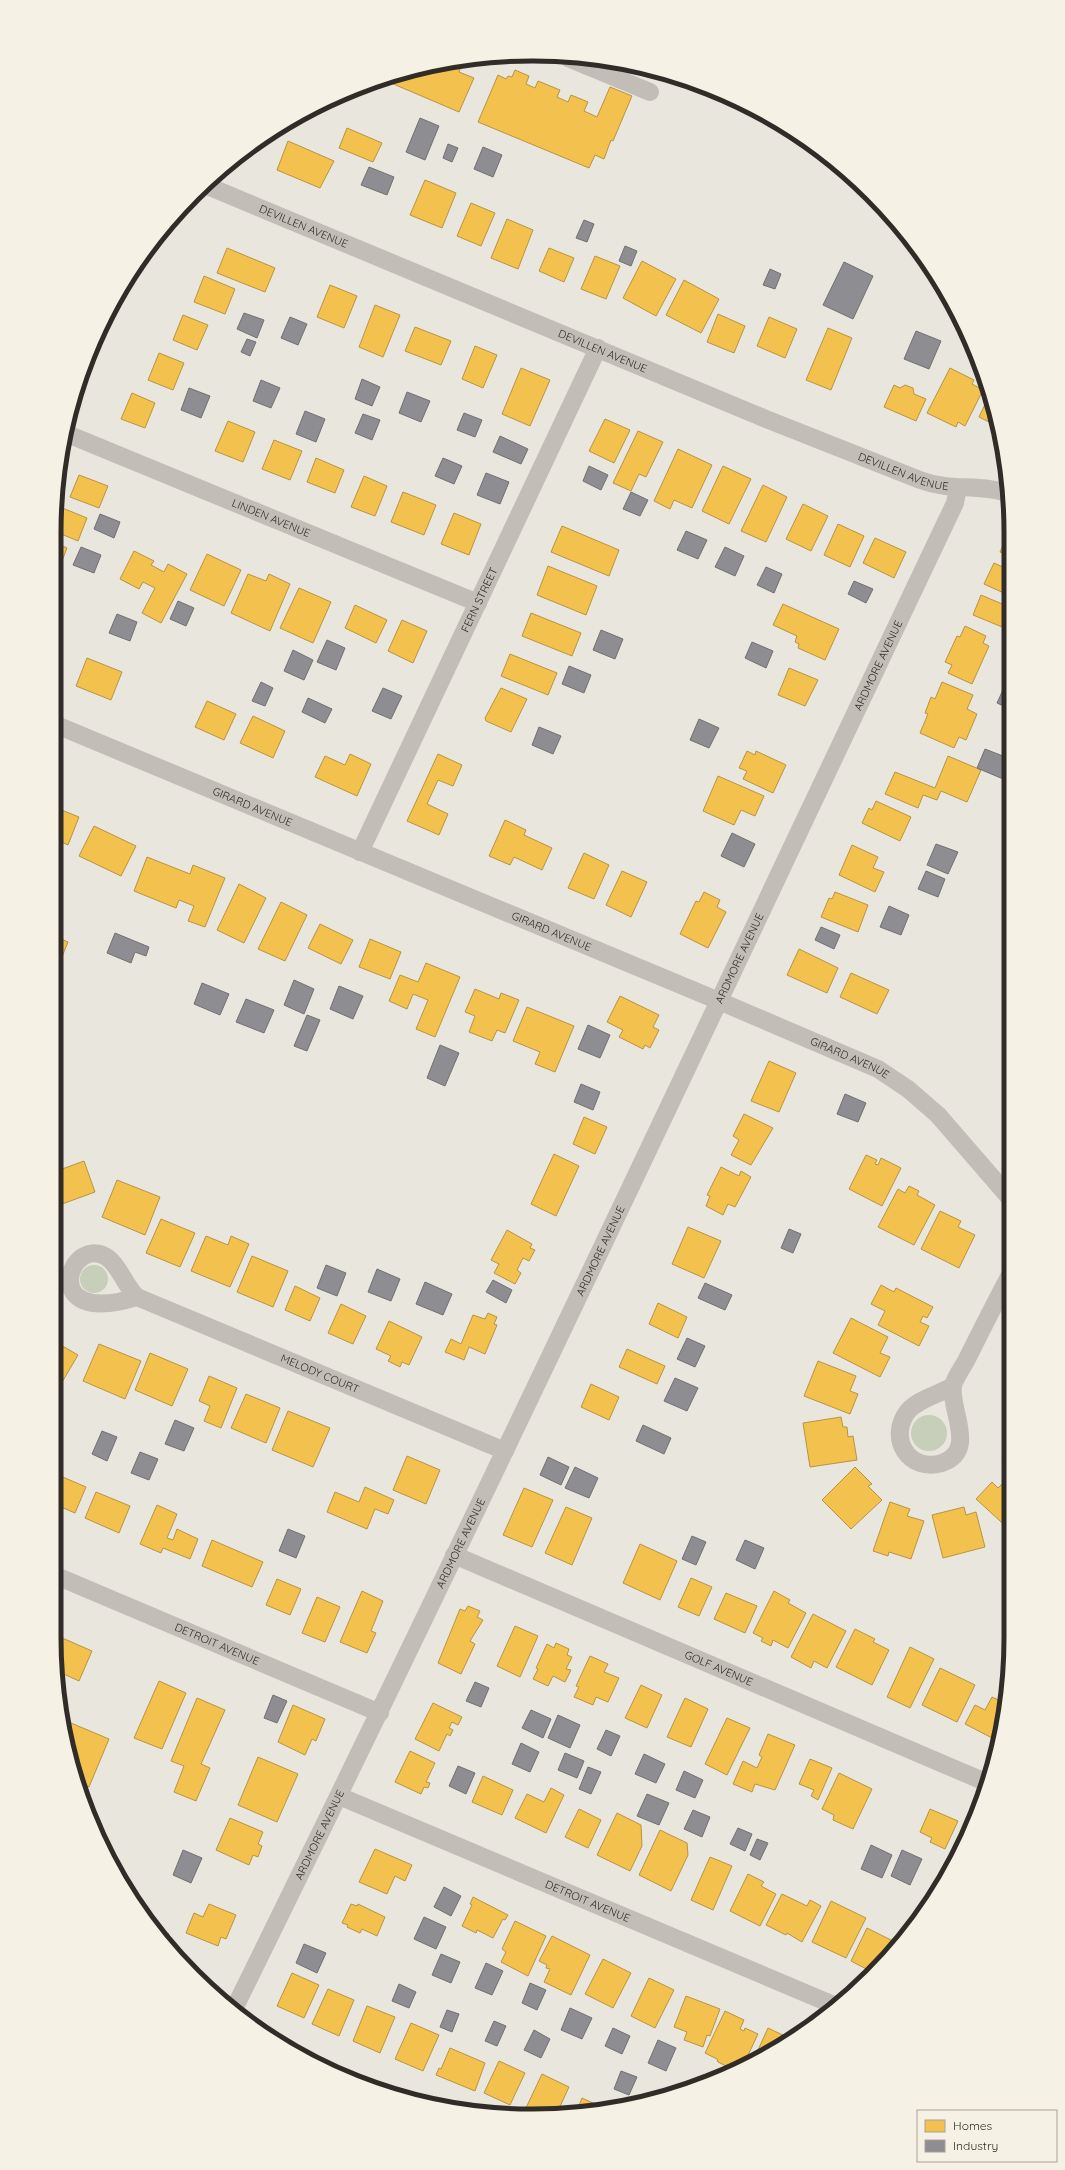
<svg xmlns="http://www.w3.org/2000/svg" width="1065" height="2170" viewBox="0 0 1065 2170" font-family="Quicksand,sans-serif">
<style>
.green{fill:#c7ceba}
.homes{fill:#f2c14e;stroke:#b89442}
.industry{fill:#8d8d92;stroke:#717072}
.lines{fill:none;stroke-linecap:round;stroke-linejoin:round}
.minor{stroke:#c2beb7;stroke-width:18}
.labels{text-anchor:middle;stroke-width:4;stroke-linejoin:round;paint-order:stroke}
.street-label{font-size:11px;fill:#312c27;stroke:#f6f1e5}
.rim{fill:none;stroke:#312c27;stroke-width:5}
</style>
<rect width="100%" height="100%" fill="#e9e6de"/>
<!-- green -->
<path class="green" d="M80 1279a14 14 0 1 1 28 0a14 14 0 1 1-28 0Z
M911 1433a18 18 0 1 1 36 0a18 18 0 1 1-36 0Z"/>
<!-- homes -->
<path class="homes" d="M457,61l5,3 -3,8 15,6 -15,34 -75,-32 55,-17z
M515,70l14,6 -3,8 9,4 3,-7 22,9 -3,7 11,5 3,-7 17,7 -4,9 13,6 13,-30 22,9 -19,45 -2,-1 -7,19 -9,-4 -6,13 -111,-46 20,-47 8,4 2,-3 4,1z
M347,128l35,15 -9,19 -34,-14z
M288,141l46,20 -14,27 -43,-18z
M425,180l31,13 -14,35 -32,-13z
M471,203l24,10 -14,33 -24,-10z
M507,219l26,11 -15,39 -27,-11z
M227,248l48,20 -10,24 -48,-19z
M549,248l25,10 -10,24 -25,-11z
M595,256l25,10 -14,33 -25,-10z
M642,261l34,18 -20,37 -33,-18z
M204,276l31,13 -10,25 -31,-12z
M684,280l35,19 -18,34 -35,-18z
M330,285l27,11 -13,32 -27,-11z
M375,305l25,10 -17,42 -24,-10z
M718,314l27,12 -11,27 -27,-11z
M183,315l25,10 -11,25 -24,-10z
M769,317l28,12 -12,29 -28,-12z
M415,327l36,14 -10,24 -36,-14z
M828,328l24,10 -21,52 -25,-10z
M475,346l22,9 -14,33 -21,-9z
M159,353l25,10 -11,27 -25,-10z
M521,368l29,12 -20,46 -28,-12z
M950,368l24,12 -2,4 11,6 -18,36 -7,-4 -2,5 -29,-14z
M894,385l6,3 5,-3 8,3 1,6 12,5 -10,22 -32,-14z
M132,393l23,10 -10,25 -24,-9z
M988,398l7,27 -16,-8z
M605,419l25,11 -16,33 -25,-12z
M228,421l27,11 -12,30 -28,-11z
M638,431l25,11 -17,35 -7,-3 -8,17 -18,-8z
M274,440l28,11 -12,29 -28,-11z
M678,449l34,16 -20,43 -18,-8 -4,9 -16,-8z
M316,458l28,12 -9,23 -28,-11z
M723,466l28,13 -22,45 -27,-13z
M79,475l29,11 -9,22 -29,-11z
M364,476l23,10 -12,30 -24,-9z
M763,485l24,12 -21,45 -25,-11z
M403,492l33,13 -12,30 -33,-13z
M803,504l25,12 -17,35 -25,-12z
M60,507l27,11 -9,23 -24,-10 1,-13z
M454,513l27,11 -12,31 -28,-11z
M838,524l26,12 -14,31 -26,-12z
M562,526l57,24 -10,26 -58,-24z
M1007,536v19l-7,-3z
M875,538l31,14 -12,26 -31,-15z
M54,542l13,6 -9,23 -4,-1z
M134,551l20,10 -3,4 13,7 4,-8 19,10 -26,49 -19,-10 13,-25 -12,-6 -4,7 -19,-10z
M207,554l34,16 -17,36 -34,-16z
M994,563l13,6v23l-1,2 -22,-10z
M548,566l49,20 -11,29 -49,-20z
M248,574l18,7 3,-7 21,10 -20,47 -39,-18z
M299,588l32,14 -18,41 -33,-15z
M981,595l26,11v23l-34,-14z
M783,604l56,25 -14,31 -27,-12 1,-4 -4,-2 2,-6 -24,-11z
M355,605l32,15 -11,23 -31,-15z
M531,613l50,20 -9,23 -50,-20z
M402,620l25,11 -14,32 -25,-12z
M965,626l21,10 -3,7 6,3 -17,38 -24,-11 4,-8 -7,-3 12,-26 3,1z
M510,654l47,19 -9,22 -47,-19z
M87,658l35,14 -11,28 -35,-14z
M789,668l29,12 -13,26 -27,-11z
M942,682l31,13 -6,14 10,5 -11,26 -7,-3 -5,11 -34,-15 8,-19 -3,-1 6,-16 4,2z
M501,688l26,11 -16,33 -25,-11 -1,-3z
M207,701l29,13 -12,26 -29,-13z
M253,716l32,15 -12,27 -33,-15z
M747,751l8,4 1,-4 30,14 -13,28 -30,-14 4,-8 -8,-3z
M350,754l21,10 -14,32 -42,-19 10,-21 20,9z
M438,754l24,11 -9,21 -15,-6 -11,24 21,10 -9,21 -32,-14z
M948,756l33,14 -14,32 -26,-11 -4,9 -14,-5 -5,13 -33,-14 10,-22 40,16z
M718,776l46,20 -9,20 -14,-6 -7,15 -31,-14z
M876,801l35,16 -11,24 -38,-18 7,-15 3,2z
M54,807l25,10 -11,28 -14,-6z
M505,820l21,10 -2,5 28,13 -10,22 -28,-13 -4,8 -21,-9z
M94,826l42,20 -15,30 -42,-20z
M852,845l26,12 -5,11 11,4 -9,20 -36,-17z
M584,853l25,12 -15,34 -26,-11z
M147,857l43,17 3,-9 32,13 -20,49 -17,-6 6,-15 -15,-6 -3,8 -42,-17z
M622,871l25,11 -16,35 -25,-12z
M239,884l27,14 -22,45 -27,-13z
M704,892l16,8 -3,7 9,5 -18,36 -28,-14 16,-33 3,1z
M835,892l33,13 -10,27 -37,-15 8,-19 3,1z
M281,902l26,13 -22,46 -27,-12z
M320,924l33,16 -12,24 -33,-16z
M54,936l14,6 -11,27 -3,-1z
M370,939l31,13 -11,27 -31,-12z
M799,949l39,19 -11,25 -40,-18z
M426,963l34,14 -25,60 -19,-8 12,-29 -15,-6 -6,15 -18,-8 11,-26 18,7z
M851,973l38,17 -12,24 -37,-17z
M475,989l24,10 2,-6 18,7 -14,33 -8,-3 -5,11 -23,-9 6,-16 -10,-4z
M620,996l39,19 -6,12 6,3 -9,18 -5,-3 -2,4 -24,-12 4,-7 -16,-8z
M527,1007l47,19 -19,46 -20,-8 5,-12 -27,-11z
M769,1061l27,12 -17,39 -28,-11z
M744,1114l29,14 -22,37 -20,-10 8,-15 -6,-4z
M584,1117l23,10 -12,27 -22,-10z
M554,1154l25,12 -23,50 -25,-12z
M866,1155l11,5 -2,4 3,1 3,-7 20,10 -19,38 -33,-17z
M84,1161l11,31 -41,15v-35z
M721,1167l18,9 2,-5 10,6 -16,30 -7,-3 -5,11 -17,-9 4,-10 -3,-1z
M117,1180l43,17 -15,38 -43,-18z
M909,1186l10,5 -2,4 18,10 -21,40 -36,-18 20,-38 7,4z
M940,1211l21,10 -3,6 17,8 -16,33 -38,-19z
M161,1219l34,14 -15,34 -34,-14z
M688,1227l33,14 -17,37 -32,-14z
M507,1230l25,14 -2,4 5,2 -6,11 -6,-3 -6,12 4,3 -6,11 -21,-11 5,-9 -8,-4z
M206,1236l22,9 3,-9 18,8 -19,43 -39,-16z
M252,1256l36,15 -15,36 -36,-15z
M881,1285l13,7 2,-4 37,19 -6,11 -4,-2 -3,6 9,4 -10,20 -41,-21 7,-14 -14,-7z
M295,1286l25,12 -10,23 -25,-11z
M658,1303l29,14 -9,21 -29,-14z
M341,1304l25,12 -13,28 -25,-11z
M488,1313l9,4 -3,7 3,1 -12,29 -16,-7 -5,13 -19,-8 6,-13 10,5 12,-29 12,4z
M851,1318l37,19 -8,16 10,4 -10,20 -47,-24z
M389,1321l33,16 -13,28 -7,-3 -2,5 -12,-6 3,-5 -15,-7z
M54,1341l24,14 -17,29 -7,-4z
M99,1344l42,17 -16,38 -42,-18z
M627,1349l38,17 -8,18 -38,-17z
M150,1353l38,16 -16,37 -37,-16z
M818,1361l38,15 -6,15 8,3 -8,20 -46,-18z
M209,1376l28,12 -16,40 -17,-7 6,-15 -11,-5z
M591,1384l28,13 -10,23 -28,-13z
M246,1394l34,14 -14,35 -35,-15z
M288,1411l42,17 -17,39 -41,-17z
M841,1417l2,10h4l1,10 5,-1 4,24 -47,7 -7,-44z
M1010,1444v22l-8,-3z
M407,1456l33,14 -14,34 -33,-14z
M855,1467l17,17 -4,2 14,14 -31,29 -29,-29z
M58,1475l28,12 -11,26 -21,-9v-20z
M1009,1477l1,2 1,52 -35,-32 16,-17 6,6z
M365,1487l29,13 -6,14 -13,-5 -8,20 -40,-17 8,-20 24,10z
M524,1488l29,12 -21,47 -29,-12z
M96,1492l34,14 -11,27 -34,-15z
M890,1502l20,7 -3,7 17,5 -13,38 -22,-7 -1,4 -15,-5z
M157,1505l20,9 -10,24 6,2 4,-11 21,10 -8,20 -27,-11 -2,5 -21,-9z
M566,1507l26,11 -20,47 -27,-12z
M964,1507l2,8 10,-3 9,35 -42,11 -11,-43z
M212,1540l51,22 -11,25 -50,-21z
M640,1544l37,17 -17,39 -37,-17z
M691,1578l21,9 -13,29 -21,-9z
M277,1579l24,10 -11,26 -24,-10z
M362,1591l21,10 -12,30 5,2 -9,20 -27,-11z
M774,1591l16,9 -2,3 18,10 -18,35 -15,-8 -2,6 -10,-5 2,-3 -10,-5z
M726,1593l31,13 -12,27 -31,-14z
M317,1597l23,10 -15,35 -23,-9z
M468,1606l12,5 -3,6 6,3 -13,21 5,3 -14,30 -23,-11 22,-54 5,2z
M813,1614l33,17 -19,37 -13,-7 -3,7 -20,-11z
M515,1626l23,10 -18,41 -23,-11z
M855,1629l20,10 -2,3 16,8 -17,35 -36,-18z
M60,1637l32,14 -13,30 -22,-10 -2,-23z
M556,1643l13,6 -2,6 5,2 -6,12 5,1 -6,12 -12,-6 -5,10 -15,-7 5,-10 -2,-1 11,-24 7,4z
M910,1647l24,12 -24,49 -23,-11z
M590,1656l18,8 -4,8 15,6 -11,24 -12,-5 -3,8 -19,-8 5,-10 -3,-1z
M940,1668l35,17 -18,37 -35,-17z
M159,1681l27,12 -24,56 -28,-11z
M641,1685l21,10 -15,33 -22,-10z
M992,1697l13,6 -3,25 -6,12 -31,-16 10,-19 10,5z
M197,1698l28,12 -24,54 9,4 -14,33 -22,-9 10,-26 -13,-5z
M685,1698l23,11 -17,38 -24,-10z
M433,1703l29,14 -4,8 -6,-3 -3,6 4,2 -3,6 -3,-2 -8,17 -24,-12z
M293,1705l32,14 -9,22 -4,-2 -7,16 -27,-13z
M727,1718l23,10 -23,47 -22,-11z
M71,1723l38,16 -20,48 -12,-5 -12,-45z
M768,1734l27,11 -20,45 -20,-6 -3,8 -19,-8 10,-23 14,7 5,-11 -3,-2z
M410,1751l25,12 -9,19 4,1 -2,5 -4,-1 -3,7 -26,-12z
M258,1757l40,17 -21,48 -39,-17z
M810,1759l22,9 -14,32 -7,-4 3,-6 -15,-6z
M839,1773l33,16 -19,40 -20,-9 1,-5 -12,-6z
M483,1776l30,14 -11,25 -30,-13z
M551,1788l13,7 -18,38 -31,-15 12,-24 17,8z
M579,1809l22,11 -13,28 -23,-11z
M930,1809l28,12 -13,28 -15,-7 2,-4 -12,-6z
M617,1813l24,12 1,21 -12,25 -33,-16z
M230,1818l33,14 -5,12 4,2 -4,11 -5,-2 -4,10 -33,-15z
M660,1830l27,13 1,12 -17,36 -32,-16z
M375,1849l37,16 -7,16 -10,-5 -8,18 -28,-12z
M710,1857l22,9 -19,44 -22,-10z
M748,1874l16,8 -3,4 15,8 -16,32 -30,-15z
M782,1894l25,12 3,-6 11,6 -19,36 -15,-9 -1,2 -20,-10z
M473,1897l35,18 -3,5 -2,-1 -10,19 -16,-8 -1,3 -14,-7 10,-21 -2,-1z
M831,1901l35,17 -20,40 -34,-16z
M209,1904l27,11 -10,24 -5,-2 -3,9 -32,-13 8,-20 9,4z
M351,1904l6,2 1,-2 27,13 -8,19 -15,-7 -2,4 -13,-6 1,-2 -6,-2z
M515,1921l31,15 -18,40 -27,-14 5,-10 -4,-3z
M867,1928l32,16 -27,28 -21,-11z
M552,1936l38,19 -19,40 -27,-13 6,-13 -4,-1 1,-3 -8,-4z
M603,1959l28,14 -18,35 -28,-14z
M292,1973l27,12 -15,33 -27,-12z
M649,1978l25,12 -19,38 -24,-12z
M328,1989l26,11 -15,36 -27,-12z
M686,1996l34,13 -10,27 -3,-1 -4,12 -19,-7 3,-8 -13,-5z
M367,2006l28,11 -15,36 -27,-12z
M725,2011l19,9 -4,9 4,2 1,-3 13,6 -16,34 -8,2 -16,-8 -1,-3 -12,-6z
M411,2023l28,12 -16,36 -28,-12z
M768,2028l19,9 -2,4 -32,20z
M450,2048l35,15 -10,28 -39,-16 3,-7 2,1z
M499,2061l26,12 -15,32 -26,-12z
M542,2074l27,13 -12,26 -24,1 -8,-4z
M582,2098l24,11 -30,4z"/>
<!-- industry -->
<path class="industry" d="M420,118l19,8 -14,34 -19,-8z
M448,144l10,4 -6,14 -9,-4z
M483,147l19,8 -9,22 -19,-8z
M369,167l25,10 -7,18 -26,-10z
M584,220l10,4 -7,18 -11,-4z
M625,246l12,5 -6,15 -12,-5z
M844,262l29,14 -20,43 -30,-14z
M770,269l11,5 -6,15 -12,-4z
M244,313l20,7 -7,18 -20,-9z
M290,317l17,7 -9,21 -17,-7z
M916,331l25,10 -12,28 -25,-10z
M247,339l9,3 -6,14 -9,-4z
M362,379l18,8 -8,19 -17,-7z
M261,380l19,8 -9,20 -18,-7z
M189,388l21,8 -9,22 -20,-8z
M407,392l23,9 -9,21 -22,-9z
M305,411l20,8 -9,23 -20,-8z
M464,413l18,7 -7,17 -18,-7z
M363,414l17,6 -8,20 -17,-7z
M500,436l28,13 -7,15 -28,-12z
M443,458l19,8 -8,18 -19,-8z
M589,466l19,9 -7,15 -18,-9z
M486,473l23,9 -9,22 -23,-9z
M631,492l17,8 -8,16 -17,-7z
M100,514l20,8 -6,16 -20,-9z
M686,531l21,9 -9,19 -21,-9z
M81,547l20,8 -7,18 -21,-8z
M725,547l19,9 -9,20 -20,-9z
M766,567l16,7 -8,19 -17,-8z
M854,581l19,8 -7,14 -18,-9z
M178,601l16,7 -8,18 -16,-7z
M117,614l20,8 -7,19 -21,-8z
M601,630l22,9 -8,20 -22,-9z
M327,640l18,8 -9,22 -19,-8z
M752,642l21,9 -7,17 -21,-10z
M293,650l20,10 -9,20 -20,-9z
M569,666l22,9 -7,18 -22,-9z
M1007,681l1,1v26l-11,-5z
M261,682l12,6 -8,18 -13,-5z
M383,688l19,8 -11,23 -19,-8z
M308,698l24,11 -7,14 -23,-11z
M699,719l20,9 -10,20 -19,-8z
M539,727l22,9 -8,18 -21,-9z
M985,749l23,9v23l-31,-13z
M732,833l23,11 -11,23 -23,-11z
M936,844l22,8 -10,22 -21,-9z
M926,871l19,8 -7,18 -20,-8z
M889,906l20,9 -8,20 -21,-8z
M821,927l19,8 -6,14 -19,-9z
M115,933l34,14 -3,9 -11,-4 -4,11 -24,-10z
M294,980l20,9 -10,25 -20,-9z
M202,983l27,11 -9,21 -26,-11z
M339,986l24,10 -10,23 -23,-10z
M246,999l28,11 -10,23 -28,-11z
M307,1015l13,5 -13,31 -13,-5z
M588,1025l22,10 -10,23 -22,-9z
M440,1045l19,8 -14,33 -18,-8z
M581,1084l19,8 -7,18 -19,-8z
M845,1094l21,9 -8,19 -21,-8z
M789,1229l12,5 -8,19 -12,-5z
M326,1265l20,8 -9,23 -20,-8z
M377,1269l23,10 -9,22 -23,-9z
M493,1280l19,10 -6,13 -20,-11z
M425,1282l27,12 -9,21 -27,-11z
M705,1283l27,12 -7,15 -27,-12z
M687,1338l18,8 -10,21 -18,-8z
M675,1378l23,10 -11,23 -23,-10z
M175,1420l19,8 -10,23 -19,-7z
M643,1425l28,13 -7,16 -28,-13z
M102,1431l15,6 -10,24 -15,-7z
M140,1452l18,7 -9,21 -18,-7z
M548,1457l21,10 -8,18 -21,-10z
M575,1467l23,11 -9,20 -24,-10z
M288,1529l17,7 -9,22 -17,-7z
M692,1536l14,6 -10,23 -14,-6z
M745,1540l19,8 -9,21 -19,-9z
M475,1682l14,6 -8,19 -15,-6z
M273,1695l14,6 -10,22 -13,-5z
M531,1710l20,9 -8,19 -21,-10z
M558,1715l22,10 -10,23 -22,-10z
M606,1730l14,6 -9,20 -14,-7z
M521,1743l18,9 -9,20 -18,-8z
M565,1753l19,8 -7,17 -19,-8z
M644,1754l21,10 -9,19 -21,-9z
M458,1766l17,7 -9,21 -17,-8z
M588,1767l13,5 -10,22 -12,-5z
M684,1771l19,9 -8,18 -19,-8z
M647,1794l22,9 -10,22 -22,-9z
M693,1810l17,7 -8,20 -18,-8z
M738,1828l14,6 -7,17 -15,-7z
M757,1839l11,4 -8,17 -10,-5z
M871,1845l21,10 -10,23 -21,-9z
M183,1850l19,8 -11,25 -18,-8z
M902,1850l20,9 -12,26 -19,-9z
M444,1887l17,9 -10,20 -17,-9z
M424,1917l22,10 -10,22 -22,-10z
M151,1926l18,8 -3,8 -13,-13z
M304,1944l22,9 -9,20 -21,-10z
M441,1954l19,8 -9,21 -19,-8z
M486,1963l17,8 -11,24 -17,-7z
M530,1983l16,7 -9,20 -15,-7z
M399,1984l17,8 -7,16 -17,-7z
M570,2008l22,10 -10,21 -21,-9z
M447,2010l12,4 -7,18 -12,-5z
M494,2021l12,5 -9,20 -12,-5z
M613,2028l17,8 -8,18 -17,-8z
M534,2030l16,9 -9,19 -17,-8z
M658,2040l18,8 -10,23 -18,-8z
M621,2071l16,6 -8,18 -15,-6z"/>
<g class="lines">
<!-- minor -->
<g class="minor">
<path d="M568,58l82,34"/>
<path id="s1" d="M205,185l561,234 154,61c32,12 56,3 87,13"/>
<path id="s2" d="M65,433l413,170"/>
<path id="s3" d="M54,724l665,277 159,68 30,20 30,26 71,82"/>
<path id="s4" d="M360,852l238,-504"/>
<path id="s5" d="M137,1297c-102,32 -67,-66 -29,-39 12,9 17,28 29,39l368,154"/>
<path d="M953,1386c-13,8 -35,13 -45,25 -21,27 1,62 34,52 36,-12 7,-54 11,-77 2,-9 10,-19 14,-27 14,-28 28,-56 43,-84"/>
<path id="s6" d="M454,1555l529,226"/>
<path id="s7" d="M54,1575l326,138"/>
<path id="s8" d="M339,1796l497,210"/>
<path id="s9" d="M234,2009c246,-499 482,-1003 721,-1506l3,-15"/>
</g>
</g>
<g class="labels">
<!-- street labels -->
<g class="street-label">
<text dy="4" stroke="none"><textPath href="#s1" startOffset="107">DEVILLEN AVENUE</textPath></text>
<text dy="4" stroke="none"><textPath href="#s1" startOffset="431">DEVILLEN AVENUE</textPath></text>
<text dy="4" stroke="none"><textPath href="#s1" startOffset="755">DEVILLEN AVENUE</textPath></text>
<text dy="4" stroke="none"><textPath href="#s2" startOffset="223">LINDEN AVENUE</textPath></text>
<text dy="4" stroke="none"><textPath href="#s4" startOffset="279">FERN STREET</textPath></text>
<text dy="4" stroke="none"><textPath href="#s9" startOffset="1490">ARDMORE AVENUE</textPath></text>
<text dy="4" stroke="none"><textPath href="#s3" startOffset="215">GIRARD AVENUE</textPath></text>
<text dy="4" stroke="none"><textPath href="#s3" startOffset="539">GIRARD AVENUE</textPath></text>
<text dy="4" stroke="none"><textPath href="#s9" startOffset="1166">ARDMORE AVENUE</textPath></text>
<text dy="4" stroke="none"><textPath href="#s3" startOffset="863">GIRARD AVENUE</textPath></text>
<text dy="4" stroke="none"><textPath href="#s9" startOffset="842">ARDMORE AVENUE</textPath></text>
<text dy="4" stroke="none"><textPath href="#s5" startOffset="382">MELODY COURT</textPath></text>
<text dy="4" stroke="none"><textPath href="#s9" startOffset="518">ARDMORE AVENUE</textPath></text>
<text dy="4" stroke="none"><textPath href="#s7" startOffset="177">DETROIT AVENUE</textPath></text>
<text dy="4" stroke="none"><textPath href="#s6" startOffset="288">GOLF AVENUE</textPath></text>
<text dy="4" stroke="none"><textPath href="#s9" startOffset="194">ARDMORE AVENUE</textPath></text>
<text dy="4" stroke="none"><textPath href="#s8" startOffset="270">DETROIT AVENUE</textPath></text>
</g>
</g>
<!-- crop -->
<path d="M0 0H1065V2170H0ZM532 61H533A471 471 0 0 1 1004 532V1638A471 471 0 0 1 533 2109H532A471 471 0 0 1 61 1638V532A471 471 0 0 1 532 61Z" fill="#f6f1e5" fill-rule="evenodd"/>
<path class="rim" d="M532 61H533A471 471 0 0 1 1004 532V1638A471 471 0 0 1 533 2109H532A471 471 0 0 1 61 1638V532A471 471 0 0 1 532 61Z"/>
<!-- legend -->
<rect x="917" y="2110" width="140" height="52" fill="#f6f1e5" stroke="#a7a299"/>
<rect x="925" y="2120" width="20" height="12" fill="#f2c14e" stroke="#a7a299"/>
<text x="953" y="2130" font-size="12" fill="#312c27">Homes</text>
<rect x="925" y="2140" width="20" height="12" fill="#8d8d92" stroke="#a7a299"/>
<text x="953" y="2150" font-size="12" fill="#312c27">Industry</text>
</svg>
